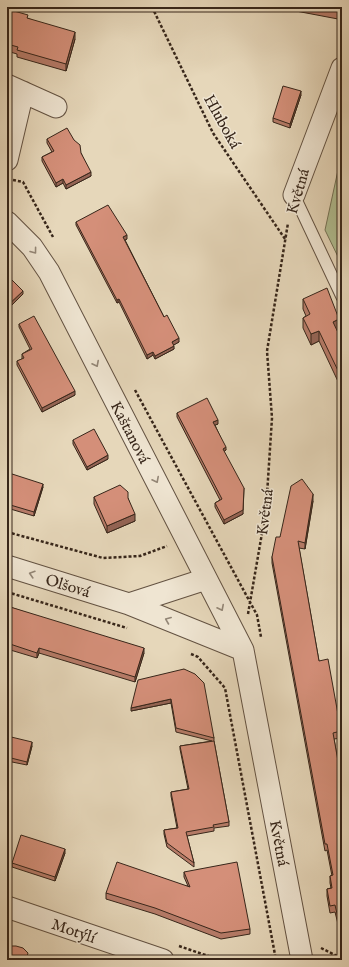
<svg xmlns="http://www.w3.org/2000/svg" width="349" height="967" viewBox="0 0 349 967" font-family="'IM FELL English',serif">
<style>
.green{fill:#b1bf92;stroke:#747256}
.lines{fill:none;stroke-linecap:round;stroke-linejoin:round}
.lane-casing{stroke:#635242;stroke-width:13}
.street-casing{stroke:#635242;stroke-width:23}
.path{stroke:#37261a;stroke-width:2.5;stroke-dasharray:3 2;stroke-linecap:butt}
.lane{stroke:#efe5d2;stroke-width:11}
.street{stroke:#efe5d2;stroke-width:21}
.wall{fill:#b67b68;stroke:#37261a}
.shaded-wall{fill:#946455;stroke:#37261a}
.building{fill:#d48f79;stroke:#37261a}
.oneway{stroke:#938676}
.labels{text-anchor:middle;stroke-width:3;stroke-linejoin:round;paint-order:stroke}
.street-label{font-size:16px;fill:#37261a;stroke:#efe5d2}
</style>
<rect width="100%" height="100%" fill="#e6d7ba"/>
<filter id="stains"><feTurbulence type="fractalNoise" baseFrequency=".005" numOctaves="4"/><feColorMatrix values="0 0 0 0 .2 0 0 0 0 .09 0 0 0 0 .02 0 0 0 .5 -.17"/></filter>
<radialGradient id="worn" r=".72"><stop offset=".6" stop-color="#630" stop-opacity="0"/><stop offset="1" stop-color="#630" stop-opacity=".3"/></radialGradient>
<!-- green -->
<path class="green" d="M342,120v145l-17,-35 15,-69z"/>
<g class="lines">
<!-- lane casing -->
<g class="lane-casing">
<path id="lane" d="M294,195l48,102"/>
</g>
<!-- street casing -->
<g class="street-casing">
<path id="street" d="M7,85l49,22
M7,160l16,-68
M294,195l48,-127
M7,222l25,25 17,25 194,378 59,310
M7,566l122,38 114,46
M129,604l77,-25
M7,907l156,53"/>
</g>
<!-- path -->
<path class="path" d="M152,7l61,126 72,106
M13,180l10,2 30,55
M135,390l122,225 4,22
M7,532l96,26 37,-2 27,-10
M7,592l120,36
M248,614l18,-104 6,-92 -5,-67 21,-128
M191,654l7,3 27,31 51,272
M179,946l41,14
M321,948l16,8 5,1"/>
<!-- lane -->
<use href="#lane" class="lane"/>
<!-- street -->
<use href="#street" class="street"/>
</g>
<!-- wall -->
<path class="wall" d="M280,7h62v3l-2,-1 -2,10 -58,-11z
M7,9l68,30 -9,32 -49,-14v-3l-10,-3z
M301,95l-11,33 -17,-6v-4z
M342,109v82h-3v-12z
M47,139l34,14 10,23 -25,13 -3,-6 -7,4 -14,-26v-4l10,-5 -5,-9z
M76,222l51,17 -2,1 39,77 15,25 -6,3 1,4 -19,10 -2,-4 -6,4 -28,-57 -2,1 -41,-78z
M303,299l36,31 -2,1 5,10v49l-23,-49 -8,4 -8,-17v-10l3,-2 -3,-7z
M19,324l56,71 -33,17 -25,-47v-4l5,-2v-5l8,-5 -11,-22z
M177,413l41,11 -3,1 11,25 -2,2 19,62 -19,10 -9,-17v-4l5,-3 -43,-83z
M73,440l35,19 -21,11 -14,-26z
M7,480l36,7 -9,29 -27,-8z
M94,497l34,1 7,23 -28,12 -13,-29z
M313,501l-8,48 -6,-1 20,113 22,70v7l-7,1 7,39 1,-1v147h-4l-3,-12 -5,1 -3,-17v-7l4,-1 -1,-5v-7h2l-5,-26 -2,1 -53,-288v-6l8,-20z
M7,606l137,47 -9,29 -96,-29 -2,5 -30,-9z
M184,669l30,69v3l15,81v4l-15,2v3l-27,5 7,27v4l-27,-20 -3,-13v-4l13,-2 -6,-32v-4l17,-3 -8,-40v-3l32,-5 -36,-9 -5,-29 -40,8z
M7,736l25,10 -5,19 -20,-4z
M65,853l-10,28 -43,-14v-4z
M184,872l66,57v5l-29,5 -66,-25 -49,-15v-6l82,-7 -4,-9z"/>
<!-- shaded-wall -->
<path class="shaded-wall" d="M338,7h2l-2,12z
M75,32v7l-9,32v-7z
M301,91v4l-11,33v-4z
M91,172v4l-25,13v-4z
M63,179v4l-7,4v-4z
M127,235v4l-4,2v-4z
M23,291v3l-16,16v-4z
M119,299v3l-2,1v-3z
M339,319v11l-6,3v-11z
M319,331v10l-8,4v-11z
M179,338v4l-7,4v-4z
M174,346v3l-19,10v-3z
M153,352v3l-6,4v-4z
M75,391v4l-33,17v-4z
M218,420v4l-5,2v-4z
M226,447v3l-3,2v-3z
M108,455v4l-21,11v-3z
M43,484v3l-9,29v-4z
M244,488l-1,26 -19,10v-4z
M313,494v7l-8,48v-6z
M135,514v7l-28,12v-7z
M39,648v5l-2,5v-5z
M144,648v5l-9,29v-5z
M171,699v4l-40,8v-3z
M32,742v4l-5,19v-3z
M65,849v4l-10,28v-4z"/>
<!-- building -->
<path class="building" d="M7,9l21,6 -1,3 48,14 -9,32 -49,-14 1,-3 -11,-3z
M283,86l18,5 -11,33 -17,-6z
M342,109v71l-3,-1 2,-66z
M67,128l7,12 6,5 1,8 10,19 -25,13 -3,-6 -7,4 -14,-26 12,-6 -7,-12z
M108,205l19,30 -4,2 41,80 3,-2 12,23 -7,4 2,4 -19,10 -2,-4 -6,3 -28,-56 -2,1 -41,-78z
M7,275l16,16 -16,15z
M327,288l12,31 -6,3 9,19v38l-23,-48 -8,3 -8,-16 7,-4 -7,-15z
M34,316l41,75 -33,17 -25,-47 7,-3 -2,-4 10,-5 -13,-25z
M207,398l11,22 -5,2 13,25 -3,2 21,39 -1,22 -19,10 -9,-17 7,-4 -45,-86z
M94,429l14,26 -21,12 -14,-27z
M9,473l34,11 -9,28 -27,-8v-24z
M302,479l11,15 -8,49 -7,-2 21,120 9,-2 13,72 -8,2 8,45 1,-1v140l-4,1 -3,-13 -5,1 -3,-17 5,-1 -2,-12 3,-1 -6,-31h-2l-53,-287 4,-20h4l11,-51z
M120,485l8,7v6l7,16 -28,12 -13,-29z
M7,606l137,42 -9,29 -96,-29 -2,5 -30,-10z
M184,669l11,5 9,9 10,55 -38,-10 -5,-29 -40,9 7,-28z
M7,736l25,6 -5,20 -20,-5z
M214,741l15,81 -16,3 1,2 -28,5 8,31 -27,-20 -3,-13 14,-2 -7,-36 18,-3 -9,-43z
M21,835l44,14 -10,28 -43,-14z
M117,862l73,25 -6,-15 53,-10 13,67 -29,4 -66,-25 -49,-15z
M7,945l5,1h4l7,2 5,5 -2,7h-19z"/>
<!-- one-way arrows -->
<defs><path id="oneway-chevron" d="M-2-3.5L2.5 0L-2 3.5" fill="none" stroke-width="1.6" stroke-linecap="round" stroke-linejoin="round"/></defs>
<g class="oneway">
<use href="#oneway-chevron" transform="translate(34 251) rotate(53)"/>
<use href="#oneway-chevron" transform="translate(96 364) rotate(63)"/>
<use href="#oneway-chevron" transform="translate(156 480) rotate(63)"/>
<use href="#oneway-chevron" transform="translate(32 574) rotate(-163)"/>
<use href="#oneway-chevron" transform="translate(221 608) rotate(63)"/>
<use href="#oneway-chevron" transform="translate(168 620) rotate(-158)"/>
</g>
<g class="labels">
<!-- street labels -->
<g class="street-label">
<text transform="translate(223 121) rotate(61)" y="6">Hluboká</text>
<text transform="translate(297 191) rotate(-74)" y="6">Květná</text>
<text transform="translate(131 432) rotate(63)" y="6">Kaštanová</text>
<text transform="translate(264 512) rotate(-83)" y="6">Květná</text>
<text transform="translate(68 585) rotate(17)" y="6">Olšová</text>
<text transform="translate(280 843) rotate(79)" y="6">Květná</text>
<text transform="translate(74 930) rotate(19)" y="6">Motýlí</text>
</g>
</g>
<!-- margin -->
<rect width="349" height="967" fill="none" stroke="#e6d7ba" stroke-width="24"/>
<rect x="8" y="8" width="333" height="951" fill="none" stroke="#37261a" stroke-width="2"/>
<rect x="12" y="12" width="325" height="943" fill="none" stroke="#37261a"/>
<rect width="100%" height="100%" filter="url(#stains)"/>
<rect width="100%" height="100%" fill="url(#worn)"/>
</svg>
